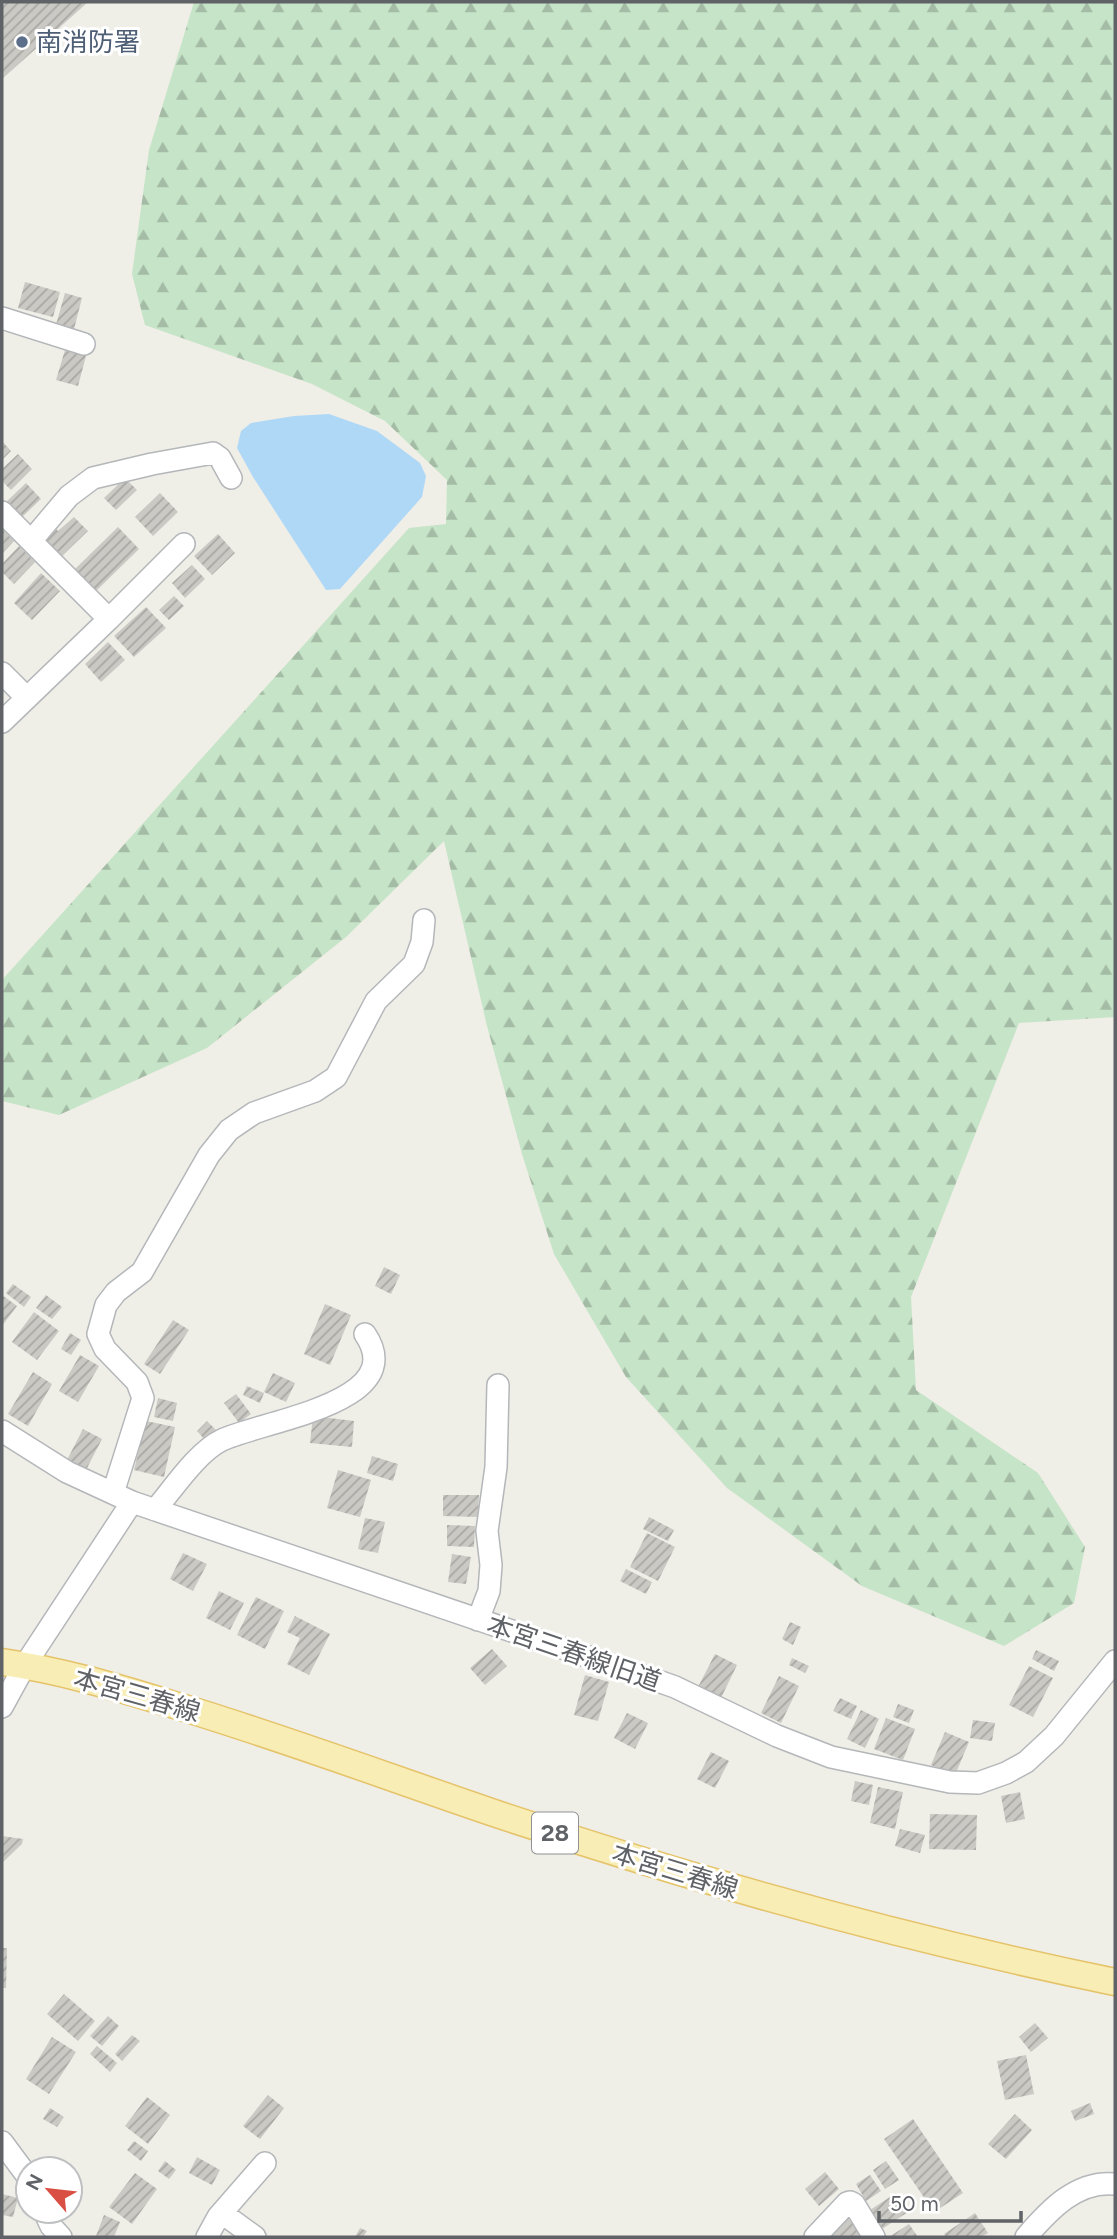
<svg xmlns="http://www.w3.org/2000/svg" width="1117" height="2239" viewBox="0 0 1117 2239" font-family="Figtree,'Noto Sans JP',sans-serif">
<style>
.forest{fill:url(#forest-firs)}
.water{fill:#afd8f7}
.building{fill:url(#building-hatch)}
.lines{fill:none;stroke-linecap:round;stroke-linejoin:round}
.minor-casing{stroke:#b4b7ba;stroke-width:24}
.major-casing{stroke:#e5c36b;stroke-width:29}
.minor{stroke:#fff;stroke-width:21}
.major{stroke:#f8edb4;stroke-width:26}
.service-dot{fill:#5c6f8a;stroke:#fff;stroke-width:2.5}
.labels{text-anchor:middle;stroke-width:6;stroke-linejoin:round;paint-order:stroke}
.shield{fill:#fff;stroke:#8f9194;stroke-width:2}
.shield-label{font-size:24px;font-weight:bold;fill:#5f6266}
.service-label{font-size:26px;fill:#4e5e75;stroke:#fff;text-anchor:start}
.street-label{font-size:26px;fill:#5f6266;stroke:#fff}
</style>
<defs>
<pattern id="forest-firs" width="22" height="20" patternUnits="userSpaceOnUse" patternTransform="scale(1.75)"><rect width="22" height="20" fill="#c6e4c7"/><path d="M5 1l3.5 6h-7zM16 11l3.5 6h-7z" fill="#a4bca5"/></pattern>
<pattern id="building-hatch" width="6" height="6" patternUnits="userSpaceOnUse" patternTransform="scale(1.75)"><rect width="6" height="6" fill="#cbc9c4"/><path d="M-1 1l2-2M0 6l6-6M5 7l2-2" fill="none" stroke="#a8a7a3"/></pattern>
</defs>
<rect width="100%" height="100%" fill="#efeee7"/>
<!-- forest -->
<path class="forest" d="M194,2h921v1015l-96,6 -108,274 5,93 122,83 47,74 -11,56 -70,43 -142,-60 -135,-98 -101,-111 -72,-123 -32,-100 -35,-128 -43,-185 -98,96 -139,111 -148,67 -57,-14v-121l407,-452 37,-4 1,-44 -62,-59 -73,-37 -167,-59 -13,-51 17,-124z"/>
<!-- water -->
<path class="water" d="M329,414l48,17 43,32 6,13 -4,21 -82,92 -14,1 -73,-113 -16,-29 4,-17 10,-8 43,-7z"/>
<!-- building -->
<path class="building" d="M6,2h82l-86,77v-73z
M25,282l35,10 -7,25 -35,-9z
M65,293l17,5 -9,35 -18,-5z
M65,350l21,6 -8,30 -22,-6z
M2,441l9,10 -9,9z
M18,454l14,15 -21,21 -9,-9v-12z
M125,478l12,12 -21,20 -12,-12z
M26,483l15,16 -22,21 -15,-16z
M160,493l18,19 -25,24 -18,-19z
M74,517l14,14 -29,28 -18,-20 13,-13 4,5z
M118,527l21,22 -43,42 -21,-22z
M2,529l12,12 -12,13z
M218,534l17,19 -23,22 -18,-19z
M19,546l16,16 -21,22 -12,-12v-8z
M192,565l13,14 -20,19 -13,-15z
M41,573l19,18 -28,29 -18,-17z
M174,596l10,10 -15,14 -10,-10z
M146,607l20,21 -32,29 -20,-21z
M108,642l17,18 -24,22 -16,-18z
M384,1267l16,8 -9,19 -16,-8z
M13,1284l18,13 -7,10 -18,-14z
M2,1295l15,11 -15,20z
M46,1295l16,12 -10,12 -16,-11z
M325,1304l26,11 -21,50 -26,-11z
M34,1312l25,19 -22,29 -25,-18z
M173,1320l16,10 -29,44 -16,-10z
M70,1333l11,7 -10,15 -10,-6z
M80,1355l19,11 -21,36 -19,-11z
M33,1372l19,12 -24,42 -20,-12z
M273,1373l22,10 -9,19 -22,-10z
M247,1386l17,7 -4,10 -17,-8z
M236,1394l15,20 -12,9 -15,-20z
M158,1398l19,5 -4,18 -19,-4z
M313,1416l41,5 -2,26 -42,-4z
M146,1421l29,6 -11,50 -30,-7z
M207,1421l10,10 -11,10 -9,-10z
M83,1429l19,10 -16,31 -19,-10z
M372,1456l26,8 -5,17 -26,-8z
M338,1470l33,10 -11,37 -33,-9z
M443,1495h36l-1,22 -35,-1z
M649,1517l25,13 -6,11 -25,-12z
M365,1518l20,4 -7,31 -20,-4z
M447,1525l28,1 -1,21 -27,-1z
M647,1533l28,14 -17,34 -28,-14z
M183,1553l24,11 -14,27 -23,-12z
M452,1554l19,3 -5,27 -18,-2z
M626,1569l26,13 -6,12 -26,-13z
M219,1591l25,12 -14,27 -24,-12z
M256,1597l28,14 -19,38 -28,-14z
M295,1616l35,18 -21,41 -22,-11 13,-26 -13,-6z
M790,1622l11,5 -8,18 -11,-6z
M492,1649l15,17 -22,19 -15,-17z
M1036,1650l23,11 -5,10 -22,-12z
M715,1654l22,11 -17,35 -23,-11z
M792,1658l17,8 -4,7 -16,-8z
M1029,1666l24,12 -20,39 -24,-12z
M585,1675l24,7 -11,39 -24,-6z
M779,1676l20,10 -18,37 -20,-10z
M840,1698l17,8 -6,13 -18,-8z
M898,1704l16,6 -5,13 -16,-6z
M861,1710l18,9 -14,29 -18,-9z
M627,1713l21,10 -13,26 -21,-11z
M886,1718l29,11 -12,31 -29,-11z
M973,1720l22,3 -3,18 -22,-3z
M945,1732l24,10 -14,33 -24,-10z
M711,1752l18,9 -14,27 -18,-9z
M855,1781l18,4 -4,20 -18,-4z
M878,1787l25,5 -8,37 -25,-6z
M1020,1792l5,27 -19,4 -5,-27z
M930,1814l47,1 -1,35 -47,-1z
M900,1829l25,6 -5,18 -25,-7z
M2,1836l21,3 -1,5 -20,19z
M2,1948h5l-1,40h-4z
M64,1994l31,27 -17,20 -31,-27z
M108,2016l11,10 -17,20 -12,-10z
M1035,2023l13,15 -17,14 -12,-15z
M132,2035l8,6 -18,20 -7,-7z
M52,2037l24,15 -27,42 -23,-15z
M97,2046l20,17 -7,9 -20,-18z
M1026,2055l8,39 -29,6 -8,-39z
M268,2095l16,13 -24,31 -17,-13z
M147,2097l23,18 -22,29 -23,-18z
M1090,2103l4,11 -19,7 -4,-10z
M50,2108l14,9 -7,10 -14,-8z
M1015,2114l17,16 -26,29 -18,-15z
M913,2119l50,74 -29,19 -50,-73z
M134,2141l14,10 -7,10 -14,-11z
M197,2157l23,13 -8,15 -23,-12z
M165,2161l11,9 -7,9 -11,-8z
M886,2161l13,19 -14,9 -12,-19z
M825,2172l14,17 -20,17 -14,-17z
M135,2173l22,16 -25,35 -23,-17z
M870,2175l11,16 -15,10 -10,-17z
M896,2193l12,19 -26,17 -12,-19z
M2,2194l16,4 -5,19 -11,-2z
M975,2213l13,20 -7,4h-35l-2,-3z
M104,2215l16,7 -6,15 -18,-1z
M847,2217l17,20h-34l-3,-3z
M909,2224l9,13h-29z
M360,2228l7,3 -4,6h-8z"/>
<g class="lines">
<!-- minor casing -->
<g class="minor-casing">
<path id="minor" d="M2,318l82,26
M2,512l107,107 -107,103
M31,541l38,-45 24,-18 59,-14 61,-11 7,5 11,20
M109,619l75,-75
M2,673l25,25
M2,1431l65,41 65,30 495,168 48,17 102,49 54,21 119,25 28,1 28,-10 20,-11 28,-26 61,-75
M113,1493l30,-95 -6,-16 -32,-33 -7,-15 8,-29 10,-13 26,-20 67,-117 20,-25 25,-17 61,-22 21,-14 40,-76 38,-37 8,-22 2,-22
M155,1510c18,-21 42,-58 67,-70 39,-19 190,-37 143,-106
M478,1620l11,-29 2,-26 -4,-34 9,-64 2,-82
M2,1707l23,-42 107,-163
M2,2142l26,35
M44,2211l7,15 10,11
M222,2213l33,24
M207,2237l11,-20 47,-54
M815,2237l32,-34 3,-1 4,2 20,33
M1026,2237c23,-27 51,-57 89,-53"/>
</g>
<!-- major casing -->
<g class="major-casing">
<path id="major" d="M2,1662c57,8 114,25 169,42 110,33 217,73 326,110 203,68 409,125 618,168"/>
</g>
<!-- minor -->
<use href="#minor" class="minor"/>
<!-- major -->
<use href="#major" class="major"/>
</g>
<!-- markers -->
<circle class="service-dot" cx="22" cy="42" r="7"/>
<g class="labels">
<!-- shield labels -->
<rect class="shield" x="532" y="1812.5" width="46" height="41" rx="5"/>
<g class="shield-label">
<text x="555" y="1841">28</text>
</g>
<!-- service labels -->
<g class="service-label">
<text x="36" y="51">南消防署</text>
</g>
<!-- street labels -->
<g class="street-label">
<text transform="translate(574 1653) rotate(19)" y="9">本宮三春線旧道</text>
<text transform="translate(137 1695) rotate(16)" y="9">本宮三春線</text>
<text transform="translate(675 1871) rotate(17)" y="9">本宮三春線</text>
</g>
</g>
<!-- border -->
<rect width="1117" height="2239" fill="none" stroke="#5f6266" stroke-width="7"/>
<!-- north arrow -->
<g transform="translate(49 2190) rotate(298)"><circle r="33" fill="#ffffff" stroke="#bfc0c2" stroke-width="2"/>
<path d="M0-5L12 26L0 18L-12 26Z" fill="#da4f43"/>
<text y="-10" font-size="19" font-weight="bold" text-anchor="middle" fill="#5f6266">N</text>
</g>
<!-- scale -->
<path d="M879 2211v10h142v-10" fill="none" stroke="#5f6266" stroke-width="3.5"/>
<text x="890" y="2211" font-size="21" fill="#5f6266" stroke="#ffffff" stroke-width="5" paint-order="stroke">50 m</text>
</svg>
